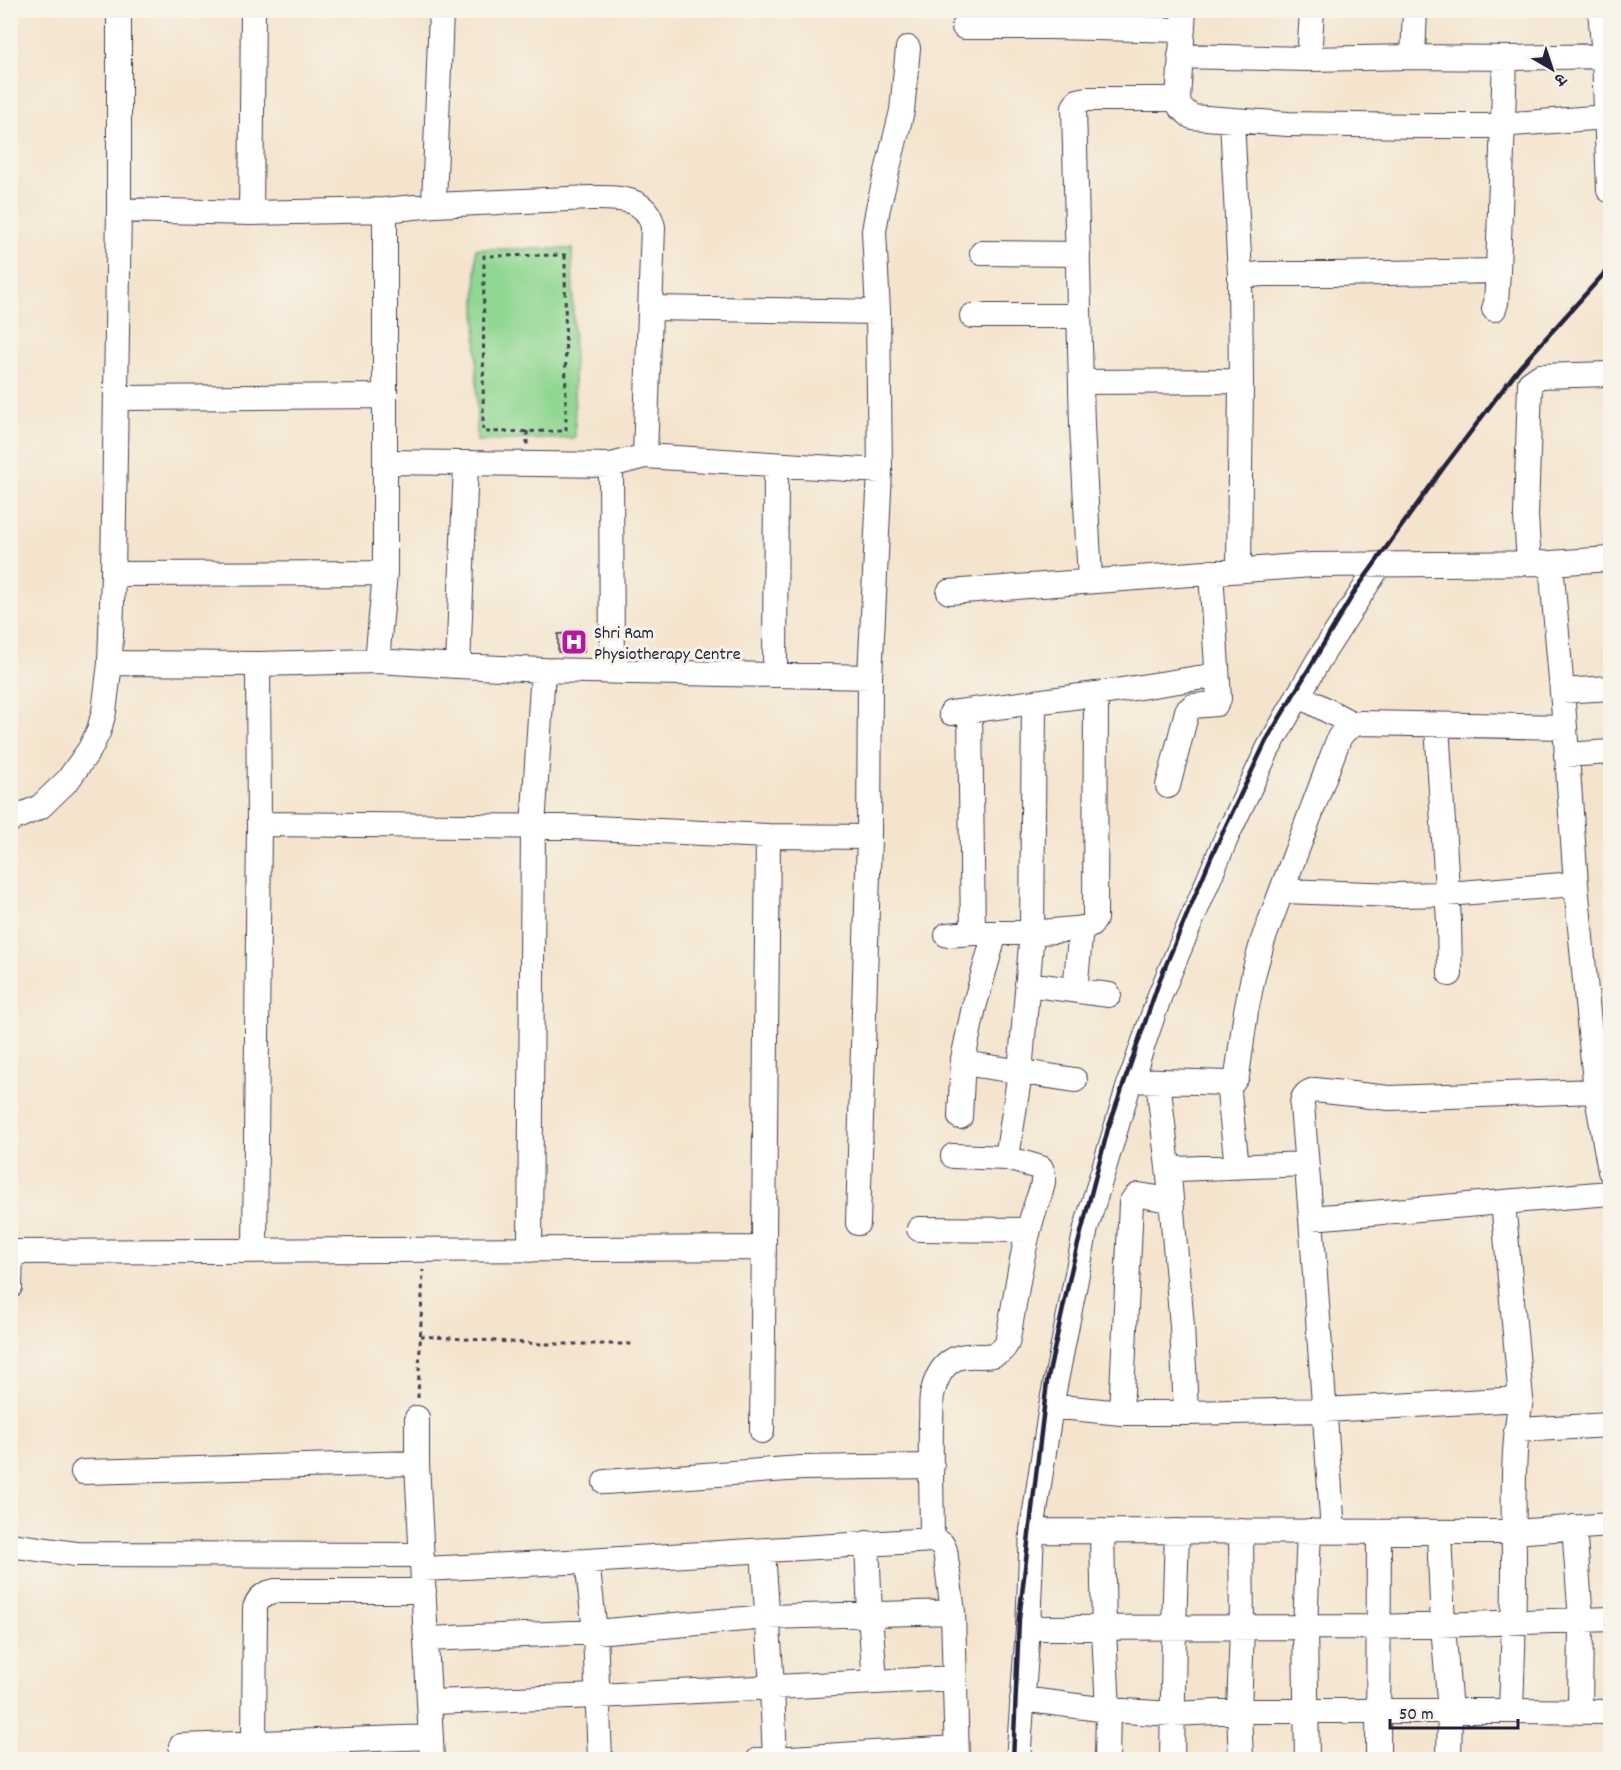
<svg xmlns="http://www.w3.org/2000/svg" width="1621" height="1770" viewBox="0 0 1621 1770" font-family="Dekko,'Playpen Sans Deva',sans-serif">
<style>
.green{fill:#90d792;stroke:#597c66;stroke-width:1.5}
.building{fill:#e0a0d0}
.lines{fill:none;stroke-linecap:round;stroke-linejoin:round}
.minor-casing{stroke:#423f51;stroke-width:26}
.path{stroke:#423f51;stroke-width:3;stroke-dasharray:4.5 4.5;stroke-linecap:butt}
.minor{stroke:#fff;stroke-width:24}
.rail{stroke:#22223b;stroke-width:4.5}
.labels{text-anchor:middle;stroke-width:6;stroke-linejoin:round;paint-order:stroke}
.poi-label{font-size:18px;fill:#22223b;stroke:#f7f3e8;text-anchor:start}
</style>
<rect width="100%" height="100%" fill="#f7f3e8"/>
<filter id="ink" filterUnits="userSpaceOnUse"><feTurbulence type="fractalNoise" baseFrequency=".0167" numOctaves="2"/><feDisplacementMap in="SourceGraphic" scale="12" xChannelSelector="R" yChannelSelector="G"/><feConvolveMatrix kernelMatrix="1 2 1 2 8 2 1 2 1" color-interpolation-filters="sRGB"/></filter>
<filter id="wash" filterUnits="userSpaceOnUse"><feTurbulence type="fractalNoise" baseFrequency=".008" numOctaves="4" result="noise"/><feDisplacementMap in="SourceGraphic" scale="24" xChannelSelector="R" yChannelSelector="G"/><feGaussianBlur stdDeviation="1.35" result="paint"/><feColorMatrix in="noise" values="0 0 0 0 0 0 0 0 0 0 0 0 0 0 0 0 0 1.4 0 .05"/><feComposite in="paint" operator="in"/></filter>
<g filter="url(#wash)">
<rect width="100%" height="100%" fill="#f4e4cd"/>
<!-- green -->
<path class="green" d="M476,249h96l3,189 -98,3z"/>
<g id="blocks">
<!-- building -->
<path class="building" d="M583,633l1,19h-26v-18z"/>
</g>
</g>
<g filter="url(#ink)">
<use href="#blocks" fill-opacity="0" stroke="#423f51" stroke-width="1.5"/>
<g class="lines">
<!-- minor casing -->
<g class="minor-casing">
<path id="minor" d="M1184,10l-6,89 2,8 12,10 96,7 133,2h65l120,-9
M1600,10l4,46 5,134
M964,27h88l131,3
M1180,56l129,3 104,-2 98,1 93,-2
M1413,57l2,-47
M1309,59l3,-49
M1232,120l8,156 1,105 -2,189
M434,205l7,-195
M119,210l132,3 134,-3 49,-5 157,-7c26,0 56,-2 62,29l-8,229
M251,213l2,-203
M982,253l96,1
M1240,276l22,-2h69l167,-3
M651,308l227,4
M1494,309l2,-6 2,-32 7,-213
M972,316h107
M1081,382l160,-1
M116,398l269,-2
M385,462l226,3 34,-9 235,15
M611,465l1,205
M1529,563l-3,-47 4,-133 10,-7 70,-2
M1551,563l14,164 11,157 12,129 8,78 14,80
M113,574l272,-1
M1090,580l-8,-154 -8,-319 4,-6 9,-2h91
M949,592l363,-27 239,-2 59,-4
M377,661l8,-88v-363
M110,663l148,1 119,-3 81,5 85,4 327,7
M458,666l8,-202
M775,675l1,-210
M1562,691l48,-3
M1298,695l55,29
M970,711l3,222
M951,713l145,-19 121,-19
M1437,725l12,197 1,52
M1566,755l44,-3
M1168,786l19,-75 6,-5 23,-2 3,-5 -8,-127
M10,820l30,-13 28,-27 22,-31 9,-19 5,-18 6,-49 3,-89 6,-364v-200
M259,824l313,3 196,9 101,1
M1283,891l114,4 50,-1 129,-10
M947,935l26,-2h59l53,-5 6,-3 4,-6 1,-225
M1027,984l82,11
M1075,990l6,-62
M963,1063l112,17
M1130,1080l98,3 5,-1 4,-6 9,-65 8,-39 9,-32 76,-202c6,-9 11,-13 22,-15l204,4
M1158,1081l11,95 13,150 4,87
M1228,1083l9,84
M960,1117l3,-58 11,-52 21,-74
M953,1156l54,2 13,-86 12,-139 2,-231
M1169,1176l8,-7 129,-5
M1503,1202l18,197c-10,57 -7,117 -7,174 0,46 -1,92 -3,138
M1311,1218l299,-25
M858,1223l11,-386 1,-160 10,-206 -2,-159 -4,-81 4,-23 24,-97 6,-63
M919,1229l109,1
M255,1250l4,-426 -1,-160
M530,1250l3,-423 10,-157
M10,1252l754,-4
M10,1287l1,-35
M1051,1406l70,7h65l139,-3 196,-11
M1121,1413l10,-210 4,-6 4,-2 31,5
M417,1418v45l15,297
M1516,1430l94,-5
M762,1431l6,-595
M83,1472l334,-9
M605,1482l197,-14 130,-2
M1574,1527l7,93 -1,92
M1032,1531l482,1 96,-7
M1102,1531l2,100 4,79 -1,50
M1333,1532l-22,-314 -9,-113c0,-8 4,-13 13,-15l74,8 207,-7
M1439,1532l4,94 7,85 -1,49
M932,1540c0,-39 -2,-78 -1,-117 1,-10 -1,-23 2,-32 3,-12 9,-25 20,-31 18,-11 43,6 54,-17 9,-45 14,-91 28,-135 4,-13 12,-27 6,-40l-34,-10
M867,1543l3,71 5,68
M10,1545l66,9 345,1
M763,1551l9,136 3,73
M587,1561l8,71 5,128
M423,1569l164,-8 345,-21 10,4 3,6 8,62 4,148
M1028,1628l350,-1 232,-8
M427,1639l168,-7 172,-15 186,-5
M1022,1699l86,11 65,4 66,-3h272l99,1
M430,1702l168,-6 357,-18
M254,1743l1,-135c3,-11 10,-15 20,-17h149
M181,1746l250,-9
M758,1760l198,-12
M1018,1760l10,-132 4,-97 19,-125 35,-178 42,-140 32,-93 67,-159 41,-87 50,-88 62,-97
M1172,1760l2,-130 3,-99
M1241,1760l-2,-49 3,-83 -1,-97
M1307,1760l-2,-132 4,-97
M1378,1760l1,-228"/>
</g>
<!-- path -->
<path class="path" d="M565,255l1,176 -83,1 1,-176z
M527,431v14
M420,1336l121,8h93
M418,1398l5,-128"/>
<!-- minor -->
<use href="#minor" class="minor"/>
<!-- rail -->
<path class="rail" d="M1013,1760l6,-141 28,-237 25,-115 36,-138 52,-150 52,-124 54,-114 89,-150 89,-124 75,-99 91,-101"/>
</g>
</g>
<!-- icons -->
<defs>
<g id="hospital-square" transform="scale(1.35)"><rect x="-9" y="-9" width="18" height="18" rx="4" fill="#b5179e" stroke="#f7f3e8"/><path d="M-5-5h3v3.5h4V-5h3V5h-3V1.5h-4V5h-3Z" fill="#fff"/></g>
</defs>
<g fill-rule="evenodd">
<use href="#hospital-square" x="574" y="642"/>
</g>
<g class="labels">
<!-- poi labels -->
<g class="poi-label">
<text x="594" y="638">Shri Ram<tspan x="594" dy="21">Physiotherapy Centre</tspan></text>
</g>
</g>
<!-- margin -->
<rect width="1621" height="1770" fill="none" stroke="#f7f3e8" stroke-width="36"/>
<!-- north arrow -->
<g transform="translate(1552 69) rotate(141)" stroke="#f7f3e8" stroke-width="4.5" paint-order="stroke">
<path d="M0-4.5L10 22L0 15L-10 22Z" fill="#22223b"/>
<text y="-9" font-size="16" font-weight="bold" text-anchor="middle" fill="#22223b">उ</text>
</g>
<!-- scale -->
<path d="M1390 1719v9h128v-9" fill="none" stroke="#22223b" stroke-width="3"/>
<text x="1399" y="1719" font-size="18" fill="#22223b" stroke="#f7f3e8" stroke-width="4.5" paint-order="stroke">50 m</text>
</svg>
